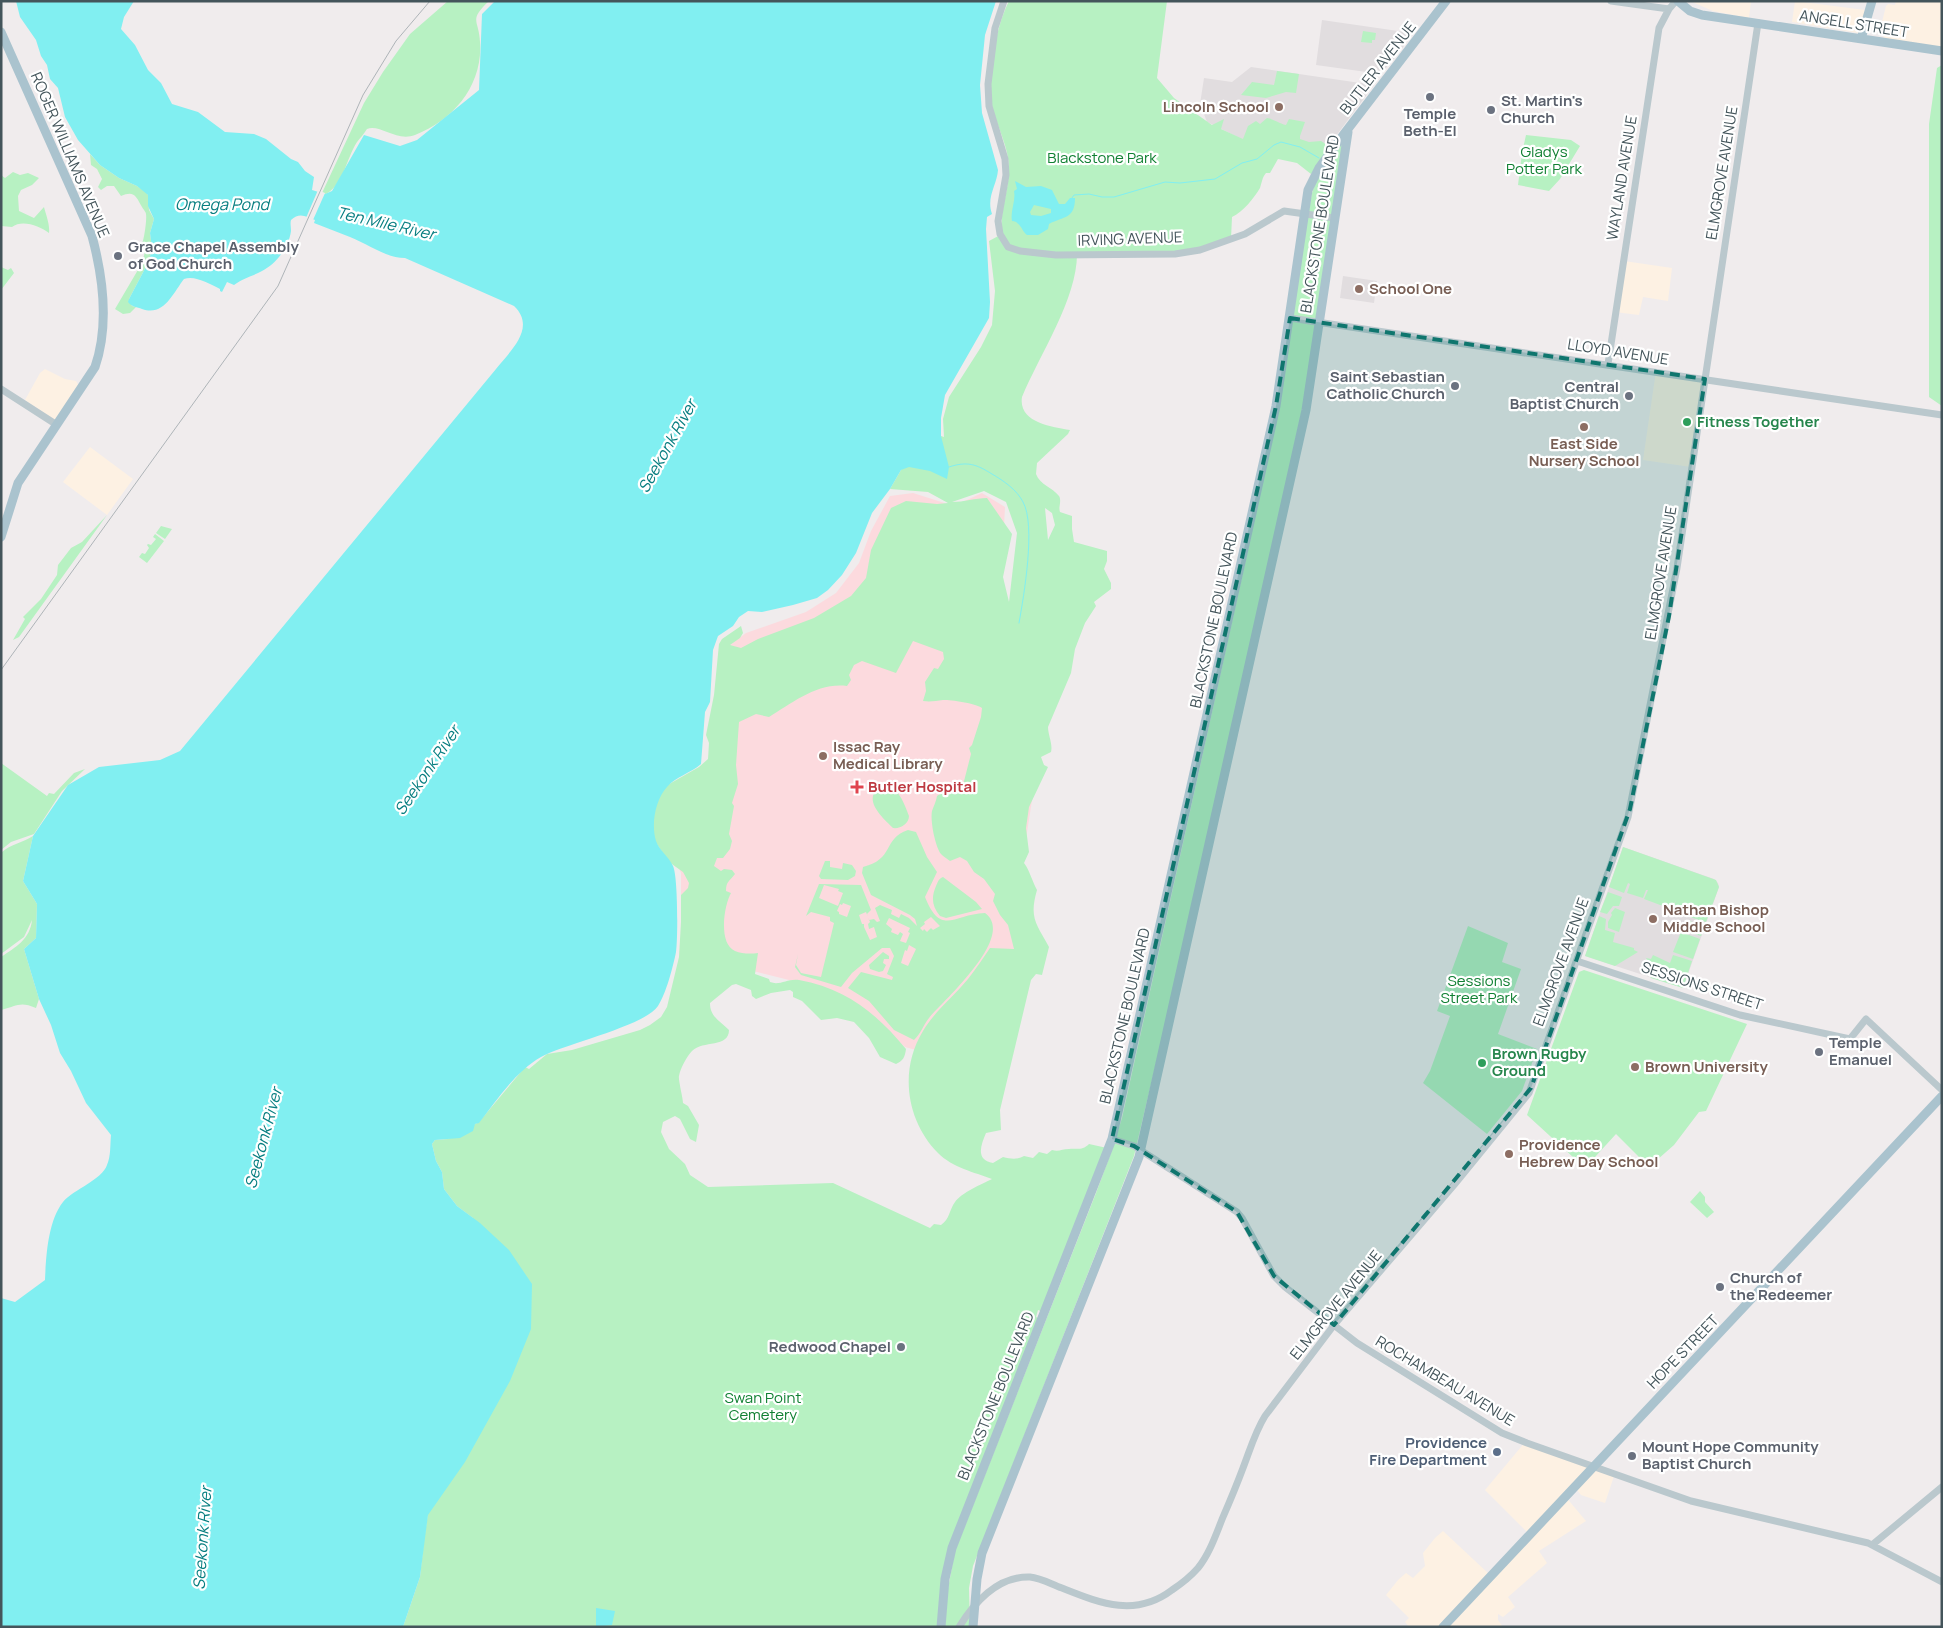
<svg xmlns="http://www.w3.org/2000/svg" width="1943" height="1628" viewBox="0 0 1943 1628" font-family="Manrope,sans-serif">
<style>
.commercial{fill:#fdf1e3}
.education{fill:#e1dddf}
.medical{fill:#fcdade}
.green{fill:#b7f1c2;fill-rule:evenodd}
.water{fill:#81eff1;fill-rule:evenodd}
.pier{fill:#f0eced}
.lines{fill:none;stroke-linecap:round;stroke-linejoin:round}
.stream{stroke:#81eff1;stroke-width:1}
.minor{stroke:#bac8cd;stroke-width:7}
.major{stroke:#aac3ce;stroke-width:9}
.rail{stroke:#aeb4b8;stroke-width:1}
.marked{fill:#0f766e;fill-opacity:0.2;stroke:#0f766e;stroke-width:4;stroke-dasharray:10 6;stroke-linejoin:round}
.worship-dot{fill:#6b7280;stroke:#fff;stroke-width:2}
.education-dot{fill:#8d6e63;stroke:#fff;stroke-width:2}
.leisure-dot{fill:#2e9e5b;stroke:#fff;stroke-width:2}
.health-dot{fill:#e0444e;stroke:#fff;stroke-width:2}
.service-dot{fill:#5c6f8a;stroke:#fff;stroke-width:2}
.labels{text-anchor:middle;stroke-width:4.5;stroke-linejoin:round;paint-order:stroke}
.street-label{font-size:15px;fill:#44555b;stroke:#fff}
.worship-label{font-size:15px;font-weight:bold;fill:#5b616d;stroke:#fff;text-anchor:start}
.education-label{font-size:15px;font-weight:bold;fill:#785e54;stroke:#fff;text-anchor:start}
.park-label{font-size:15px;fill:#118033;stroke:#fff}
.leisure-label{font-size:15px;font-weight:bold;fill:#27864d;stroke:#fff;text-anchor:start}
.health-label{font-size:15px;font-weight:bold;fill:#be3a42;stroke:#fff;text-anchor:start}
.service-label{font-size:15px;font-weight:bold;fill:#4e5e75;stroke:#fff;text-anchor:end}
.water-label{font-size:16px;font-style:italic;fill:#077e80;stroke:#fff}
</style>
<rect width="100%" height="100%" fill="#f0eced"/>
<!-- commercial -->
<path class="commercial" d="M1690,1h61l-2,17 -36,-7z
M1795,1l70,9 -6,23 -67,-11z
M1896,1h46v49l-59,-10 2,-11 4,-3 -7,-4 4,-16 2,-2 7,1z
M1624,261l48,7 -4,33 -25,-4 -4,18 -24,-3z
M45,369l20,10 11,2 3,5 -20,37 -34,-23 15,-27z
M1656,371l48,7 -13,89 -48,-7z
M90,447l43,32 -26,36 -44,-33z
M1526,1441l89,32 -10,30 -24,-8 -7,-9 -9,10 21,25 -47,30 8,12 -39,34 7,10 -12,10 -5,-3v6l5,7h-94l-4,-5 4,-4 -23,-23 12,-15 8,-7 7,5 12,-12 -2,-13 12,-15 8,-7 46,43 39,-41 -43,-43z"/>
<!-- education -->
<path class="education" d="M1322,20l90,13v3l-31,38 -65,-9z
M1251,67l123,18 -47,63 -73,-3 -47,-23 -7,-18 4,-26 28,4z
M1343,276l34,5 -3,22 -34,-5z
M1623,847l91,32 4,4 1,4 -36,101 -98,-32z"/>
<!-- medical -->
<path class="medical" d="M913,493l41,13 28,-13 23,14 -6,118 48,79 -29,186 10,50 -39,130 -84,-23 -34,-29 -62,-33 -128,-32v-80l-11,-25 40,-91 20,-112 16,-12 60,-21 30,-19 23,-30 12,-32 19,-35z"/>
<!-- green -->
<path class="green" d="M448,1h41c-21,20 -10,18 -9,41 3,43 -26,78 -65,93 -19,7 -35,-11 -48,-6 -3,5 -7,9 -10,13 -11,17 -13,42 -31,52l-4,-1 42,-90 19,-31 27,-38z
M1009,1h158l-10,77 17,20 38,27 12,-6 -3,10 22,10 5,-13 8,-5 4,3 7,-6c7,1 11,5 19,7l3,-6 16,3 -5,14v3l9,3 12,-1 11,7 -21,26 -14,-11 -19,-4 -8,14h-4c-4,5 -4,9 -6,15 -6,10 -17,24 -28,29l-1,22 -53,14 -101,1c0,45 -37,100 -55,143 -4,25 29,30 48,33l-2,4 -31,29 -1,11c4,11 16,13 23,22 3,5 -1,11 1,16l12,4v13l2,13 33,9v10l-3,8 7,14v6l-17,13 2,4 -11,17 -10,26 -4,24 -23,54c0,8 5,17 3,25l-10,5 3,8 4,2 -19,40 -3,21 3,24 -5,11c6,8 8,18 13,27 -8,28 -1,33 12,57l-7,28 -6,-1 -5,6 -31,130 1,20 -15,3c-5,12 -11,27 7,30l10,-6c8,2 14,3 21,-1l9,2 6,-6 8,2 5,-4c7,2 10,-1 17,-1 8,-1 13,2 20,-5l18,4 -64,164 -5,-2 -2,7 4,2 -88,229 -9,79h-540l17,-50 4,-37 49,-322 -16,-12 -13,-17 -2,-17 -6,-11 -4,-17 3,-4 13,-1 31,-17 46,-55 4,2 18,-15 25,-4 68,-20 10,-5 11,-8 6,-10 12,-50 2,-35v-27l7,-7 1,-5 -6,-11 -14,-10 -15,-22 -4,-45 49,-28 9,-8 1,-16 -3,-8 8,-40 5,-51 3,-5 19,-13 2,7 -3,5 -10,7 11,3 17,-9 56,-21 37,-22 15,-18 5,-28 20,-42 15,-7 31,3 11,-1 -20,-11 -38,-3 11,-19 40,-52v18l3,1 -1,-18 6,-22 32,-50 11,-22 3,-34 -6,-50 13,-7c-3,-22 7,-43 7,-65 0,-22 -12,-42 -17,-63 -6,-27 4,-80 17,-105zM984,491l22,11 11,31 -8,69 -6,-25 9,-43 -25,-36c-12,0 -23,4 -35,4zM1045,508l7,5 3,12 -7,15zM913,641l30,11 1,7 -6,10 -4,-1 -9,14 1,9 -3,10c7,1 13,0 20,-1 9,0 32,3 39,8l-1,9 -9,28 -3,3 2,6 -8,31 -11,5 -6,-3 -4,1 -1,5 -4,3c-1,6 -3,9 -5,15 -2,9 3,35 9,43 2,2 6,5 9,7l10,-4 7,4 7,11 10,7 11,15 -2,7 7,14 8,10 6,24 -24,-1c-7,10 -14,21 -22,31 -14,17 -33,32 -45,52 -24,39 -17,89 15,122 15,15 36,19 54,26 -10,5 -31,14 -37,23 -6,8 -5,17 -14,23l-7,-1 -4,4 -97,-45 -125,4 -18,-12 -5,-11 -16,-15 -8,-17 2,-10 12,-6 5,3 10,20 6,3 3,-17 -11,-19 -5,-3c0,-5 -5,-24 -4,-27 1,-7 8,-20 13,-25 11,-11 37,-3 37,-21 -9,-9 -19,-13 -19,-27l22,-18 4,-1 15,6 1,6 4,3 15,-6 19,-3 3,2v5l9,4 19,19 16,-2 17,4 15,16 11,19 16,7c7,-3 9,-7 10,-15 -30,-36 -59,-60 -107,-69 -11,-2 -19,6 -29,2l-1,-3 -14,-5 3,-21c-7,1 -16,1 -23,-2 -17,-7 -11,-46 -4,-58l-5,-2c0,-10 4,-10 9,-17l-3,-4 -8,-1 -3,2 -7,-5 3,-8h6l7,-9 2,-8 -3,-7 5,-28 -2,-3 6,-19 -2,-19 3,-43 17,-8 13,3c23,-14 49,-35 78,-31l4,-6 -2,-5 5,-10 8,-4 34,12z
M1363,31l13,2 -1,7h-3v3l-11,-1z
M1942,65v341l-13,-9v-273l8,-56z
M1277,71l22,3 -3,19 -10,-1 -20,6 -25,-3 11,-13 22,3z
M1526,135l45,5 9,6 -20,33 -11,12 -31,-6 4,-32z
M1340,143l3,2 -40,260 -122,552 -47,199 -161,410 -4,22 1,39h-26v-17l11,-59 141,-358 16,-43 10,-32 128,-577 62,-348 4,-13z
M90,154l10,11 19,13 18,8 9,6 2,3 1,15 5,9 -4,14 2,15 -3,13 -20,38 3,7 4,1 -6,6 -7,1 -8,-5 27,-46 4,-15 -4,1 -1,-3c3,-4 6,-27 5,-32 0,-2 -3,-5 -4,-7 -6,-11 -8,-17 -21,-11l-7,-10h-7l-6,4 -3,-3 4,-8 -5,-10 -6,-4z
M13,172l7,3 8,-2 11,5 -7,7 -11,5 -3,6 1,15 15,7 10,-11c2,8 6,17 5,26 -9,-7 -27,-14 -37,-6l-11,-1v-51l4,3z
M1,267l7,3 3,-2 3,5 -13,17z
M107,515l-88,122 -6,3 12,-21 -2,-2 18,-18 16,-24 1,-10 13,-17 11,-6z
M161,526l11,3 -7,10 -9,-6z
M155,534l9,7 -17,22 -8,-6 3,-4 3,1 4,-6 -2,-3 1,-1 3,1 5,-6 -3,-2z
M1,763l46,33 2,-3 5,1 20,-21 11,-4 -23,22 -28,43 -23,8 -10,8z
M881,786c17,-2 23,17 28,30 0,8 -9,13 -16,12 -11,-11 -32,-29 -12,-42z
M908,830l8,2 11,25 10,15 -12,25c16,40 29,17 60,16 32,23 -42,88 -56,105 -5,6 -9,17 -15,22l-20,-10 -25,-29 -21,-13 13,-16 31,8 1,-3 -6,-3 7,-18 -4,-8h-8l-30,25 -11,14 -40,-12 -6,-8 3,-13 -2,11 5,8 20,4 13,-54 -4,-2v-4l-19,-5 -5,4 13,-32 42,1 10,25 -4,4 2,6 5,-1 3,3 3,-1 -5,-13 5,-3 12,5 -1,4 8,4 2,-4 8,4 8,8 -2,-7 -5,-4 -39,-20 -9,-22 1,-6c32,-8 19,-28 45,-37zM824,885l15,4 -1,2 5,2 -5,13 -19,-8zM843,903l8,3 -4,11 -8,-3v-2l-2,-1 3,-7 2,1zM866,912l4,10 -2,2 1,5 5,-2 3,10 -7,3 -6,-13v-3h-2l-3,-9zM931,917l9,9 -7,4 -2,-2 -4,4 -3,-3 -1,2 -3,-3 5,-4 -1,-2zM889,918l21,10 -2,4 2,1 -4,10 -6,-2 3,-7 -3,-2 -2,3 -7,-3 1,-3 -6,-5zM909,945l7,4 -8,17 -7,-3 4,-13 2,1z
M33,836l-10,45 14,23 -1,34 -12,11 15,50 -3,9c-16,-7 -19,-2 -35,2v-53c15,-10 29,-18 31,-37l-8,17 -23,17v-101c9,-9 22,-10 32,-17z
M1623,847l93,33 3,7 -13,35 -16,-5 2,-9 -3,8 -17,-6 4,-10 -5,9 -27,-10 4,-9h-2l-3,8 -16,-5 3,-9 -2,-1 -4,10 -15,-6z
M825,861h5v6l12,2 1,-6 9,2 4,6 -1,5 -7,4 -27,-1 -2,-3z
M943,877l33,25 6,7 -36,9 -6,-2c-8,-10 -9,-18 -4,-30 2,-4 2,-7 7,-9z
M1608,892l14,5 -3,9h-6l-6,8 -7,-2z
M1615,908l10,4 -6,20 -11,-4v-6l4,-7 -1,-2z
M1599,916l7,3 -1,11 10,3 -2,9 21,6v2l4,2 -23,14 -30,-10z
M1689,921l16,5 -4,10 -15,-5z
M1468,926l40,17 -6,19 19,7 -23,65 39,15 -15,42 -35,43 -64,-51 7,-12 20,-55 -13,-5z
M1681,932l19,7 -7,20 -20,-7z
M883,952l6,4v3h-5l-1,4 3,2 -3,6 -4,1 -9,-3 -1,-4z
M1653,955l17,8 3,-8 19,6 -9,27 -32,-10 -5,-11 4,-2 -4,-7 5,1z
M1584,970l163,54 -41,87 -7,1 -25,33 -25,22 -33,-33 -31,34 -58,-53 52,-143z
M1700,1191l5,6v5l9,10 -7,6 -17,-16z"/>
<!-- water -->
<path class="water" d="M16,1h118l-10,16 -3,12 14,16 13,25 13,13 11,21 26,8 27,20 29,2 12,5 25,20 7,3 7,9 9,6 -2,13 13,4 7,-3 32,-56 36,11 17,-6 62,-50 3,-76 13,-13h501l-11,34 -5,50 2,28 16,57c-1,15 -12,27 -6,44l-5,3 -1,12 4,73 -1,16 -44,77 -4,23v18l8,31 -2,12 -17,-8 -21,-4 -8,3 -11,19 -18,24 -16,40 -14,22 -14,15 -11,8 -24,7 -31,7 -14,-1 -9,6 -6,9 -15,10 -5,14 -3,52 -5,10 -4,52c-10,9 -26,13 -34,23 -12,13 -16,38 -11,54 3,9 13,16 17,25 5,10 5,73 3,86 -3,15 -10,42 -18,54 -13,20 -94,38 -117,51 -26,15 -44,43 -62,66l-4,1 -2,7 -13,7 -25,2 -3,4 4,17 6,11 2,17 13,17 23,17 29,27 23,34 -1,45 -21,52 -45,81 -37,53 -8,62 -17,50h-402v-329l14,4 30,-22c1,-24 3,-59 18,-78 11,-13 39,-22 44,-37 4,-9 3,-20 4,-30l-25,-32 -15,-32 -11,-18 -9,-28 -12,-26 -15,-50 12,-11 1,-34 -14,-23 10,-45 35,-51 31,-18 61,-7 20,-9 316,-382c14,-18 41,-41 18,-63l-109,-48c-19,0 -37,-14 -55,-21 -12,-5 -24,-9 -36,-14l1,-3c-9,-4 -16,-8 -24,0 -1,4 0,6 0,11 -2,16 -15,33 -29,40 -9,5 -19,7 -28,14l-7,-3 -5,10 -2,-1v-2c-10,-5 -25,-14 -36,-10 -11,14 -20,38 -42,30 -5,-2 -10,-2 -14,-7l1,-3 20,-38 3,-13 -2,-15 4,-14 -6,-13v-11l-11,-9 -18,-8 -19,-13 -22,-25 -13,-23 -7,-29 -8,-9 -3,-14 -6,-9 -5,-16 -16,-23z
M1015,181l11,6 15,-1 11,4 7,14h6l5,-6h5c0,21 -11,18 -26,26l-1,5 -10,6h-11c-6,-5 -6,-13 -15,-14 -2,-10 4,-20 2,-30l3,-2zM1034,205l17,4v4l-10,3 -10,-1 -1,-3z
M596,1608l19,3 -3,14 -16,2z"/>
<!-- pier -->
<path class="pier" d="M318,190l7,3 -12,27 -7,-2z"/>
<g class="lines">
<!-- stream -->
<path class="stream" d="M1072,198l2,-3 15,-1 13,3h12l51,-15 15,1 35,-4 27,-16 15,-4 17,-14 7,-3 19,5 19,11
M949,467c18,-6 27,-3 43,7 12,7 25,16 31,28 13,23 1,93 -4,121"/>
<!-- minor -->
<path class="minor" d="M1004,1l-9,27 -7,56 1,22 16,53 1,16 -8,46 2,13 8,13 12,4 36,4 119,-1 25,-4 45,-16 39,-23 50,7
M1611,1l58,8
M1290,318l652,97
M1608,364l51,-336 10,-19 7,-8
M1,389l56,36
M1577,961l163,54 110,24 16,-20 76,71
M1112,1139l22,7 103,66 5,6 32,58 11,11 72,56 145,90 25,10 164,58 177,42 74,39
M1872,1545l70,-58
M959,1627c15,-24 39,-51 71,-50 11,1 21,7 32,11 38,15 73,30 110,2 9,-6 19,-14 26,-22 12,-15 18,-34 25,-51 7,-16 14,-33 20,-49 7,-18 12,-36 22,-52l69,-91 120,-140 75,-92 99,-276 49,-249 81,-545"/>
<!-- major -->
<path class="major" d="M1678,1l12,10 12,4 240,36
M1,32l91,204c11,41 17,90 3,131l-77,116 -17,54
M1861,39l11,-38
M941,1627l4,-48 7,-31 160,-409 164,-733 32,-216 11,-22 25,-34 102,-133
M973,1627l4,-48 5,-26 157,-396 167,-747 42,-278
M1443,1627l499,-531"/>
<!-- rail -->
<path class="rail" d="M1,670l277,-384 85,-191 33,-54 34,-40"/>
</g>
<!-- marked area -->
<path class="marked" d="M1290,318l415,61 -36,237 -39,193 -99,279 -197,237 -60,-49 -37,-64 -103,-66 -22,-7 164,-733z"/>
<!-- markers -->
<g class="worship-dot">
<circle cx="1430" cy="97" r="5"/>
<circle cx="1491" cy="110" r="5"/>
<circle cx="118" cy="256" r="5"/>
<circle cx="1455" cy="386" r="5"/>
<circle cx="1629" cy="396" r="5"/>
<circle cx="1819" cy="1052" r="5"/>
<circle cx="1720" cy="1287" r="5"/>
<circle cx="901" cy="1347" r="5"/>
<circle cx="1632" cy="1456" r="5"/>
</g>
<g class="education-dot">
<circle cx="1279" cy="107" r="5"/>
<circle cx="1359" cy="289" r="5"/>
<circle cx="1584" cy="427" r="5"/>
<circle cx="823" cy="756" r="5"/>
<circle cx="1653" cy="919" r="5"/>
<circle cx="1635" cy="1067" r="5"/>
<circle cx="1509" cy="1154" r="5"/>
</g>
<g class="leisure-dot">
<circle cx="1687" cy="422" r="5"/>
<circle cx="1482" cy="1063" r="5"/>
</g>
<path class="health-dot" d="M854.5 779.5h5v5h5v5h-5v5h-5v-5h-5v-5h5z"/>
<circle class="service-dot" cx="1497" cy="1452" r="5"/>
<g class="labels">
<!-- street labels -->
<g class="street-label">
<text transform="translate(1854 24) rotate(9)" y="5">ANGELL STREET</text>
<text transform="translate(1378 68) rotate(-52)" y="5">BUTLER AVENUE</text>
<text transform="translate(70 155) rotate(67)" y="5">ROGER WILLIAMS AVENUE</text>
<text transform="translate(1722 173) rotate(-81)" y="5">ELMGROVE AVENUE</text>
<text transform="translate(1622 178) rotate(-81)" y="5">WAYLAND AVENUE</text>
<text transform="translate(1320 224) rotate(-81)" y="5">BLACKSTONE BOULEVARD</text>
<text transform="translate(1130 239) rotate(-2)" y="5">IRVING AVENUE</text>
<text transform="translate(1618 352) rotate(9)" y="5">LLOYD AVENUE</text>
<text transform="translate(1661 573) rotate(-81)" y="5">ELMGROVE AVENUE</text>
<text transform="translate(1214 620) rotate(-78)" y="5">BLACKSTONE BOULEVARD</text>
<text transform="translate(1561 962) rotate(-70)" y="5">ELMGROVE AVENUE</text>
<text transform="translate(1702 986) rotate(18)" y="5">SESSIONS STREET</text>
<text transform="translate(1125 1016) rotate(-77)" y="5">BLACKSTONE BOULEVARD</text>
<text transform="translate(1336 1305) rotate(-51)" y="5">ELMGROVE AVENUE</text>
<text transform="translate(1683 1352) rotate(-46)" y="5">HOPE STREET</text>
<text transform="translate(1445 1381) rotate(31)" y="5">ROCHAMBEAU AVENUE</text>
<text transform="translate(996 1396) rotate(-68)" y="5">BLACKSTONE BOULEVARD</text>
</g>
<!-- worship labels -->
<g class="worship-label">
<text x="1501" y="106">St. Martin's<tspan x="1501" dy="17">Church</tspan></text>
<text x="1430" y="119" text-anchor="middle">Temple<tspan x="1430" dy="17">Beth-El</tspan></text>
<text x="128" y="252">Grace Chapel Assembly<tspan x="128" dy="17">of God Church</tspan></text>
<text x="1445" y="382" text-anchor="end">Saint Sebastian<tspan x="1445" dy="17">Catholic Church</tspan></text>
<text x="1619" y="392" text-anchor="end">Central<tspan x="1619" dy="17">Baptist Church</tspan></text>
<text x="1829" y="1048">Temple<tspan x="1829" dy="17">Emanuel</tspan></text>
<text x="1730" y="1283">Church of<tspan x="1730" dy="17">the Redeemer</tspan></text>
<text x="891" y="1352" text-anchor="end">Redwood Chapel</text>
<text x="1642" y="1452">Mount Hope Community<tspan x="1642" dy="17">Baptist Church</tspan></text>
</g>
<!-- education labels -->
<g class="education-label">
<text x="1269" y="112" text-anchor="end">Lincoln School</text>
<text x="1369" y="294">School One</text>
<text x="1584" y="449" text-anchor="middle">East Side<tspan x="1584" dy="17">Nursery School</tspan></text>
<text x="833" y="752">Issac Ray<tspan x="833" dy="17">Medical Library</tspan></text>
<text x="1663" y="915">Nathan Bishop<tspan x="1663" dy="17">Middle School</tspan></text>
<text x="1645" y="1072">Brown University</text>
<text x="1519" y="1150">Providence<tspan x="1519" dy="17">Hebrew Day School</tspan></text>
</g>
<!-- park labels -->
<g class="park-label">
<text x="1544" y="157">Gladys<tspan x="1544" dy="17">Potter Park</tspan></text>
<text x="1102" y="163">Blackstone Park</text>
<text x="1479" y="986">Sessions<tspan x="1479" dy="17">Street Park</tspan></text>
<text x="763" y="1403">Swan Point<tspan x="763" dy="17">Cemetery</tspan></text>
</g>
<!-- leisure labels -->
<g class="leisure-label">
<text x="1697" y="427">Fitness Together</text>
<text x="1492" y="1059">Brown Rugby<tspan x="1492" dy="17">Ground</tspan></text>
</g>
<!-- health labels -->
<g class="health-label">
<text x="868" y="792">Butler Hospital</text>
</g>
<!-- service labels -->
<g class="service-label">
<text x="1487" y="1448">Providence<tspan x="1487" dy="17">Fire Department</tspan></text>
</g>
<!-- water labels -->
<g class="water-label">
<text x="222" y="210">Omega Pond</text>
<text transform="translate(386 223) rotate(13)" y="6">Ten Mile River</text>
<text transform="translate(667 446) rotate(-61)" y="6">Seekonk River</text>
<text transform="translate(427 770) rotate(-56)" y="6">Seekonk River</text>
<text transform="translate(263 1138) rotate(-75)" y="6">Seekonk River</text>
<text transform="translate(202 1538) rotate(-86)" y="6">Seekonk River</text>
</g>
</g>
<!-- border -->
<rect width="1943" height="1628" fill="none" stroke="#44555b" stroke-width="5"/>
</svg>
